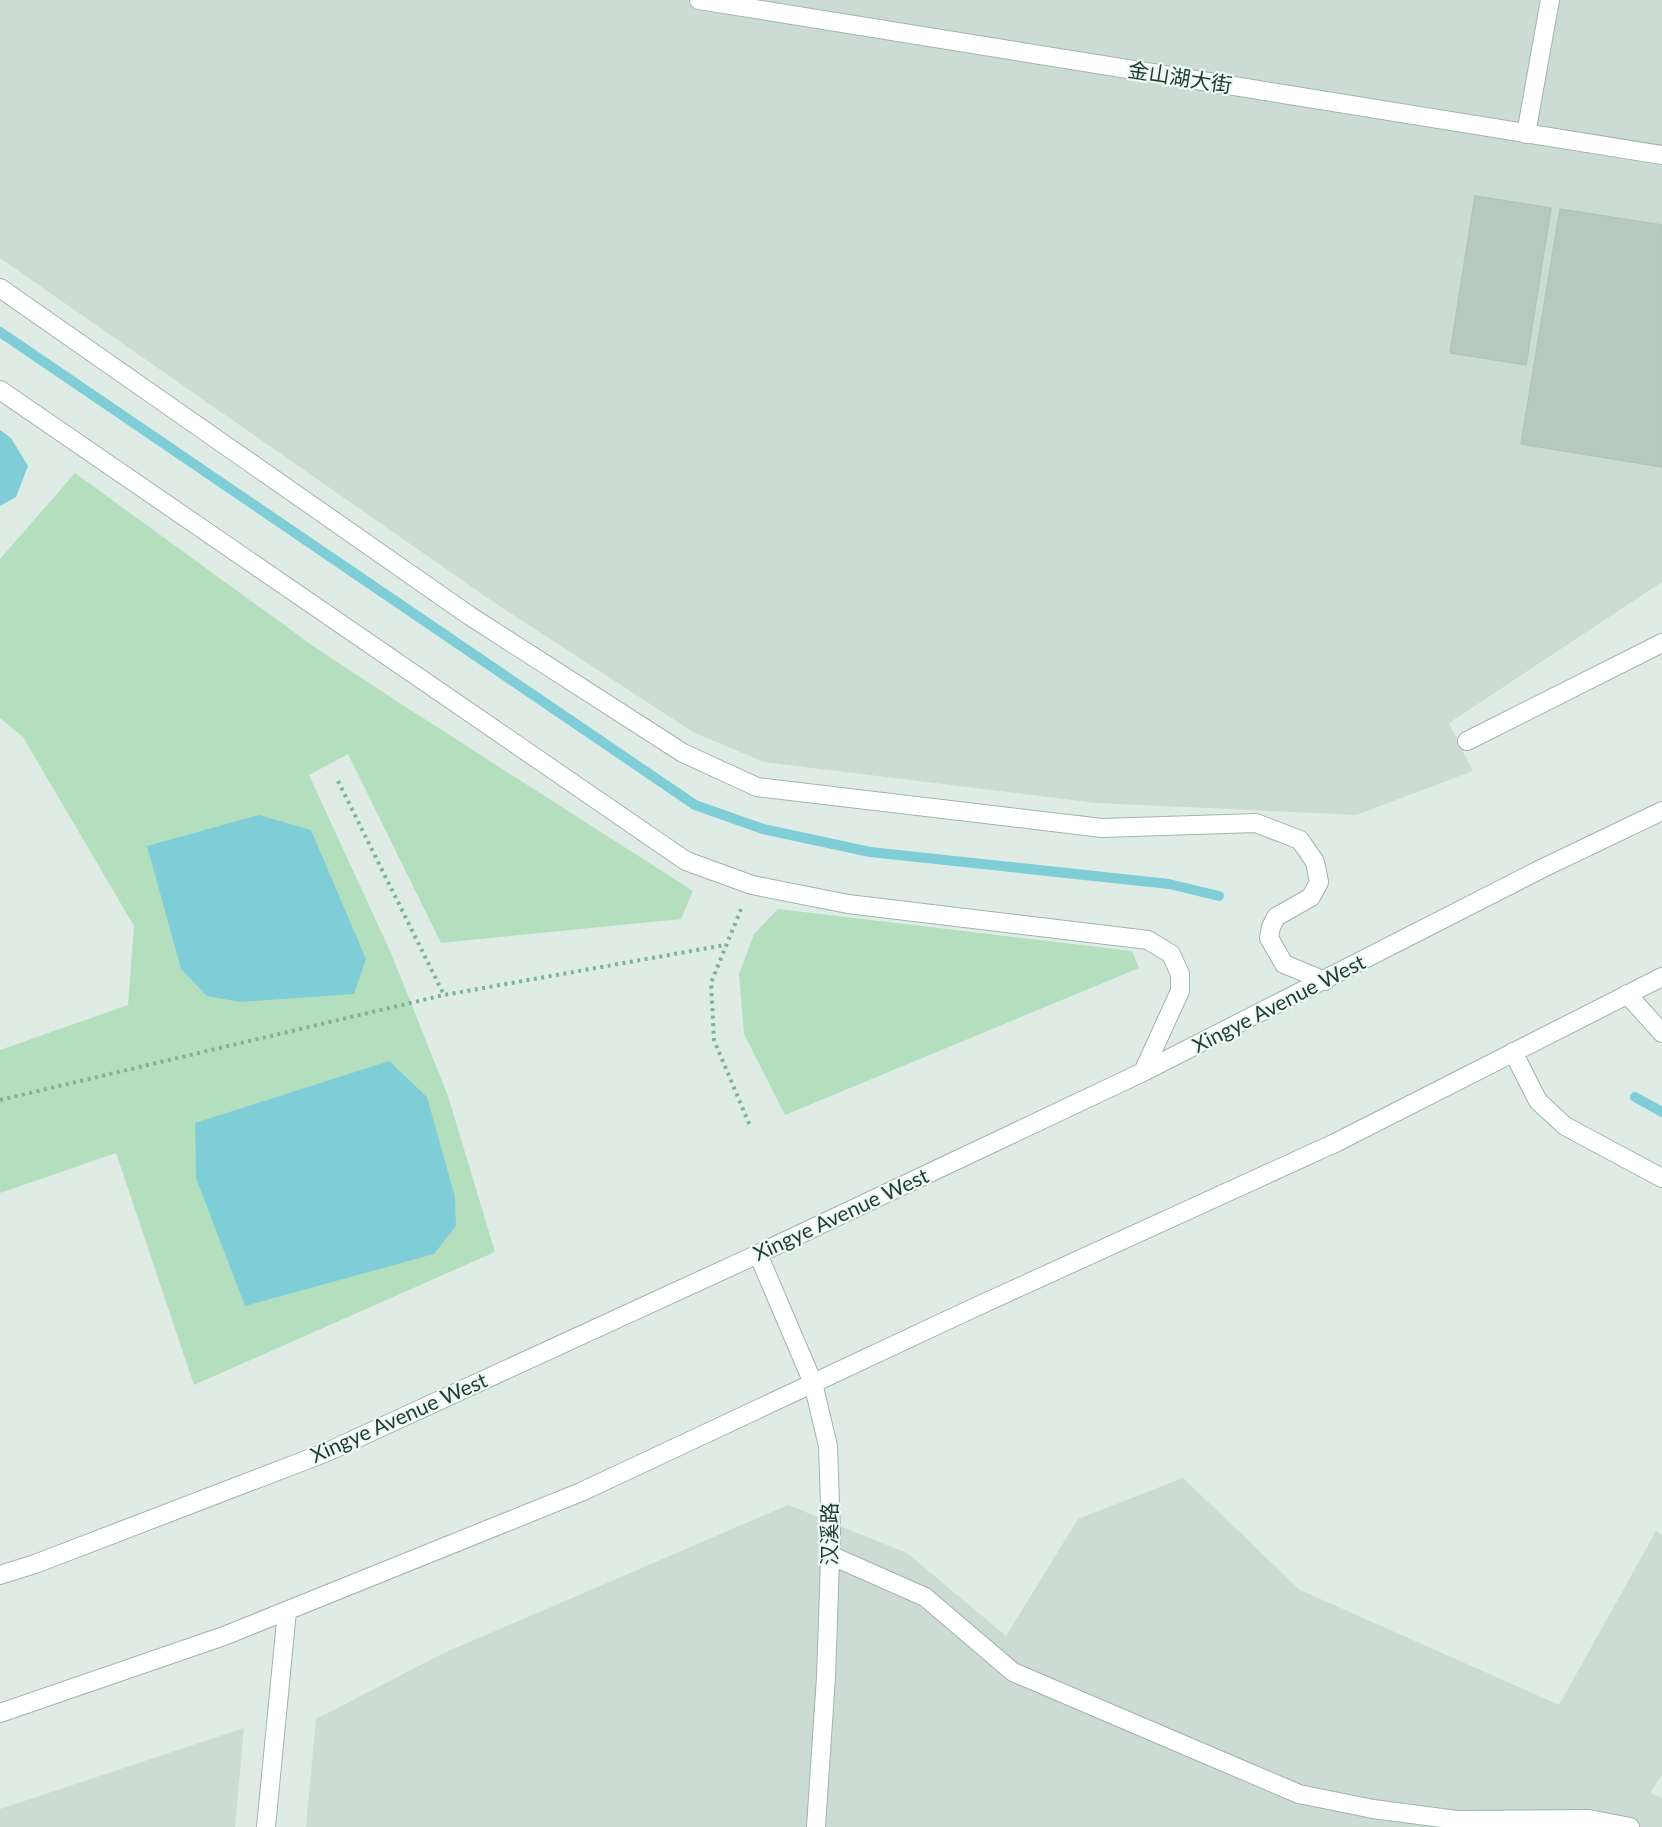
<svg xmlns="http://www.w3.org/2000/svg" width="1662" height="1827" viewBox="0 0 1662 1827" font-family="Lato,'Noto Sans SC',sans-serif">
<style>
.built{fill:#ccdbd4}
.green{fill:#b4dfbe}
.water{fill:#7fced7}
.lines{fill:none;stroke-linecap:round;stroke-linejoin:round}
.stream{stroke:#7fced7;stroke-width:10}
.building{fill:#b6c9c0;stroke:#b0c6bb;stroke-width:1.5}
.minor-casing{stroke:#a1b4ac;stroke-width:20}
.path{stroke:#7bb39e;stroke-width:4;stroke-dasharray:3 4.5;stroke-linecap:butt}
.minor{stroke:#fff;stroke-width:18}
.labels{text-anchor:middle;stroke-width:4.5;stroke-linejoin:round;paint-order:stroke}
.street-label{font-size:21px;fill:#1e3d33;stroke:#eff8f3}
</style>
<rect width="100%" height="100%" fill="#deece5"/>
<!-- built -->
<path class="built" d="M0,0h1662v582l-213,141 24,48 -117,44 -260,-12 -332,-41 -71,-30 -201,-131 -492,-343z
M1183,1478l117,112 259,115 97,-174 6,4v240l-12,18 12,5v29h-1356l10,-108 128,-66 344,-148 119,48 99,83 72,-117z
M244,1728l-9,99h-235v-18z"/>
<!-- green -->
<path class="green" d="M75,473l241,175 99,65 278,178 -12,28 -240,24 -93,-189 -39,21 82,178 57,143 47,156 -301,133 -78,-232 -116,40v-143l128,-45 6,-79 -111,-189 -23,-19v-159z
M778,909l354,42 7,17 -354,147 -41,-81 -5,-60 15,-40z"/>
<!-- water -->
<path class="water" d="M0,430l11,8 17,28 -12,31 -16,9z
M259,815l52,15 55,129 -12,35 -114,8 -33,-6 -26,-27 -34,-123z
M389,1061l38,36 28,100 1,29 -22,28 -189,52 -49,-128 -1,-55z"/>
<g class="lines">
<!-- stream -->
<path class="stream" d="M0,332l695,473 68,24 107,23 299,32 50,12
M1635,1097l27,15"/>
</g>
<!-- building -->
<path class="building" d="M1475,196l76,12 -25,157 -76,-12z
M1560,209l102,16v242l-141,-23z"/>
<g class="lines">
<!-- minor casing -->
<g class="minor-casing">
<path id="minor" d="M699,0l963,155
M1526,134l24,-134
M0,288l470,328 213,137 74,34 345,41 154,-5 44,17 15,22 4,20 -8,15 -35,20 -5,10 -2,11 15,26 41,17
M0,390l686,471 66,24 96,19 300,36 23,14 9,20v17l-37,81
M1467,741l195,-98
M1627,994l35,39
M1513,1052l25,49 27,25 97,52
M758,1254l55,129 15,63 3,86 -5,145 -10,150
M830,1555l95,42 88,75 286,122 74,15 84,11 132,-1 41,8
M0,1575l35,-11 292,-112 431,-198 385,-182 400,-204 119,-57
M0,1713l224,-77 357,-144 386,-181 368,-168 327,-166
M266,1827l21,-216"/>
</g>
<!-- path -->
<path class="path" d="M338,781l106,214
M741,909l-30,74 3,57 36,86
M0,1100l444,-105 281,-50"/>
<!-- minor -->
<use href="#minor" class="minor"/>
</g>
<g class="labels">
<!-- street labels -->
<g class="street-label">
<text transform="translate(1180 78) rotate(9)" y="7">金山湖大街</text>
<text transform="translate(1279 1004) rotate(-27)" y="7">Xingye Avenue West</text>
<text transform="translate(841 1215) rotate(-25)" y="7">Xingye Avenue West</text>
<text transform="translate(399 1418) rotate(-24)" y="7">Xingye Avenue West</text>
<text transform="translate(830 1534) rotate(-90)" y="7">汉溪路</text>
</g>
</g>
</svg>
